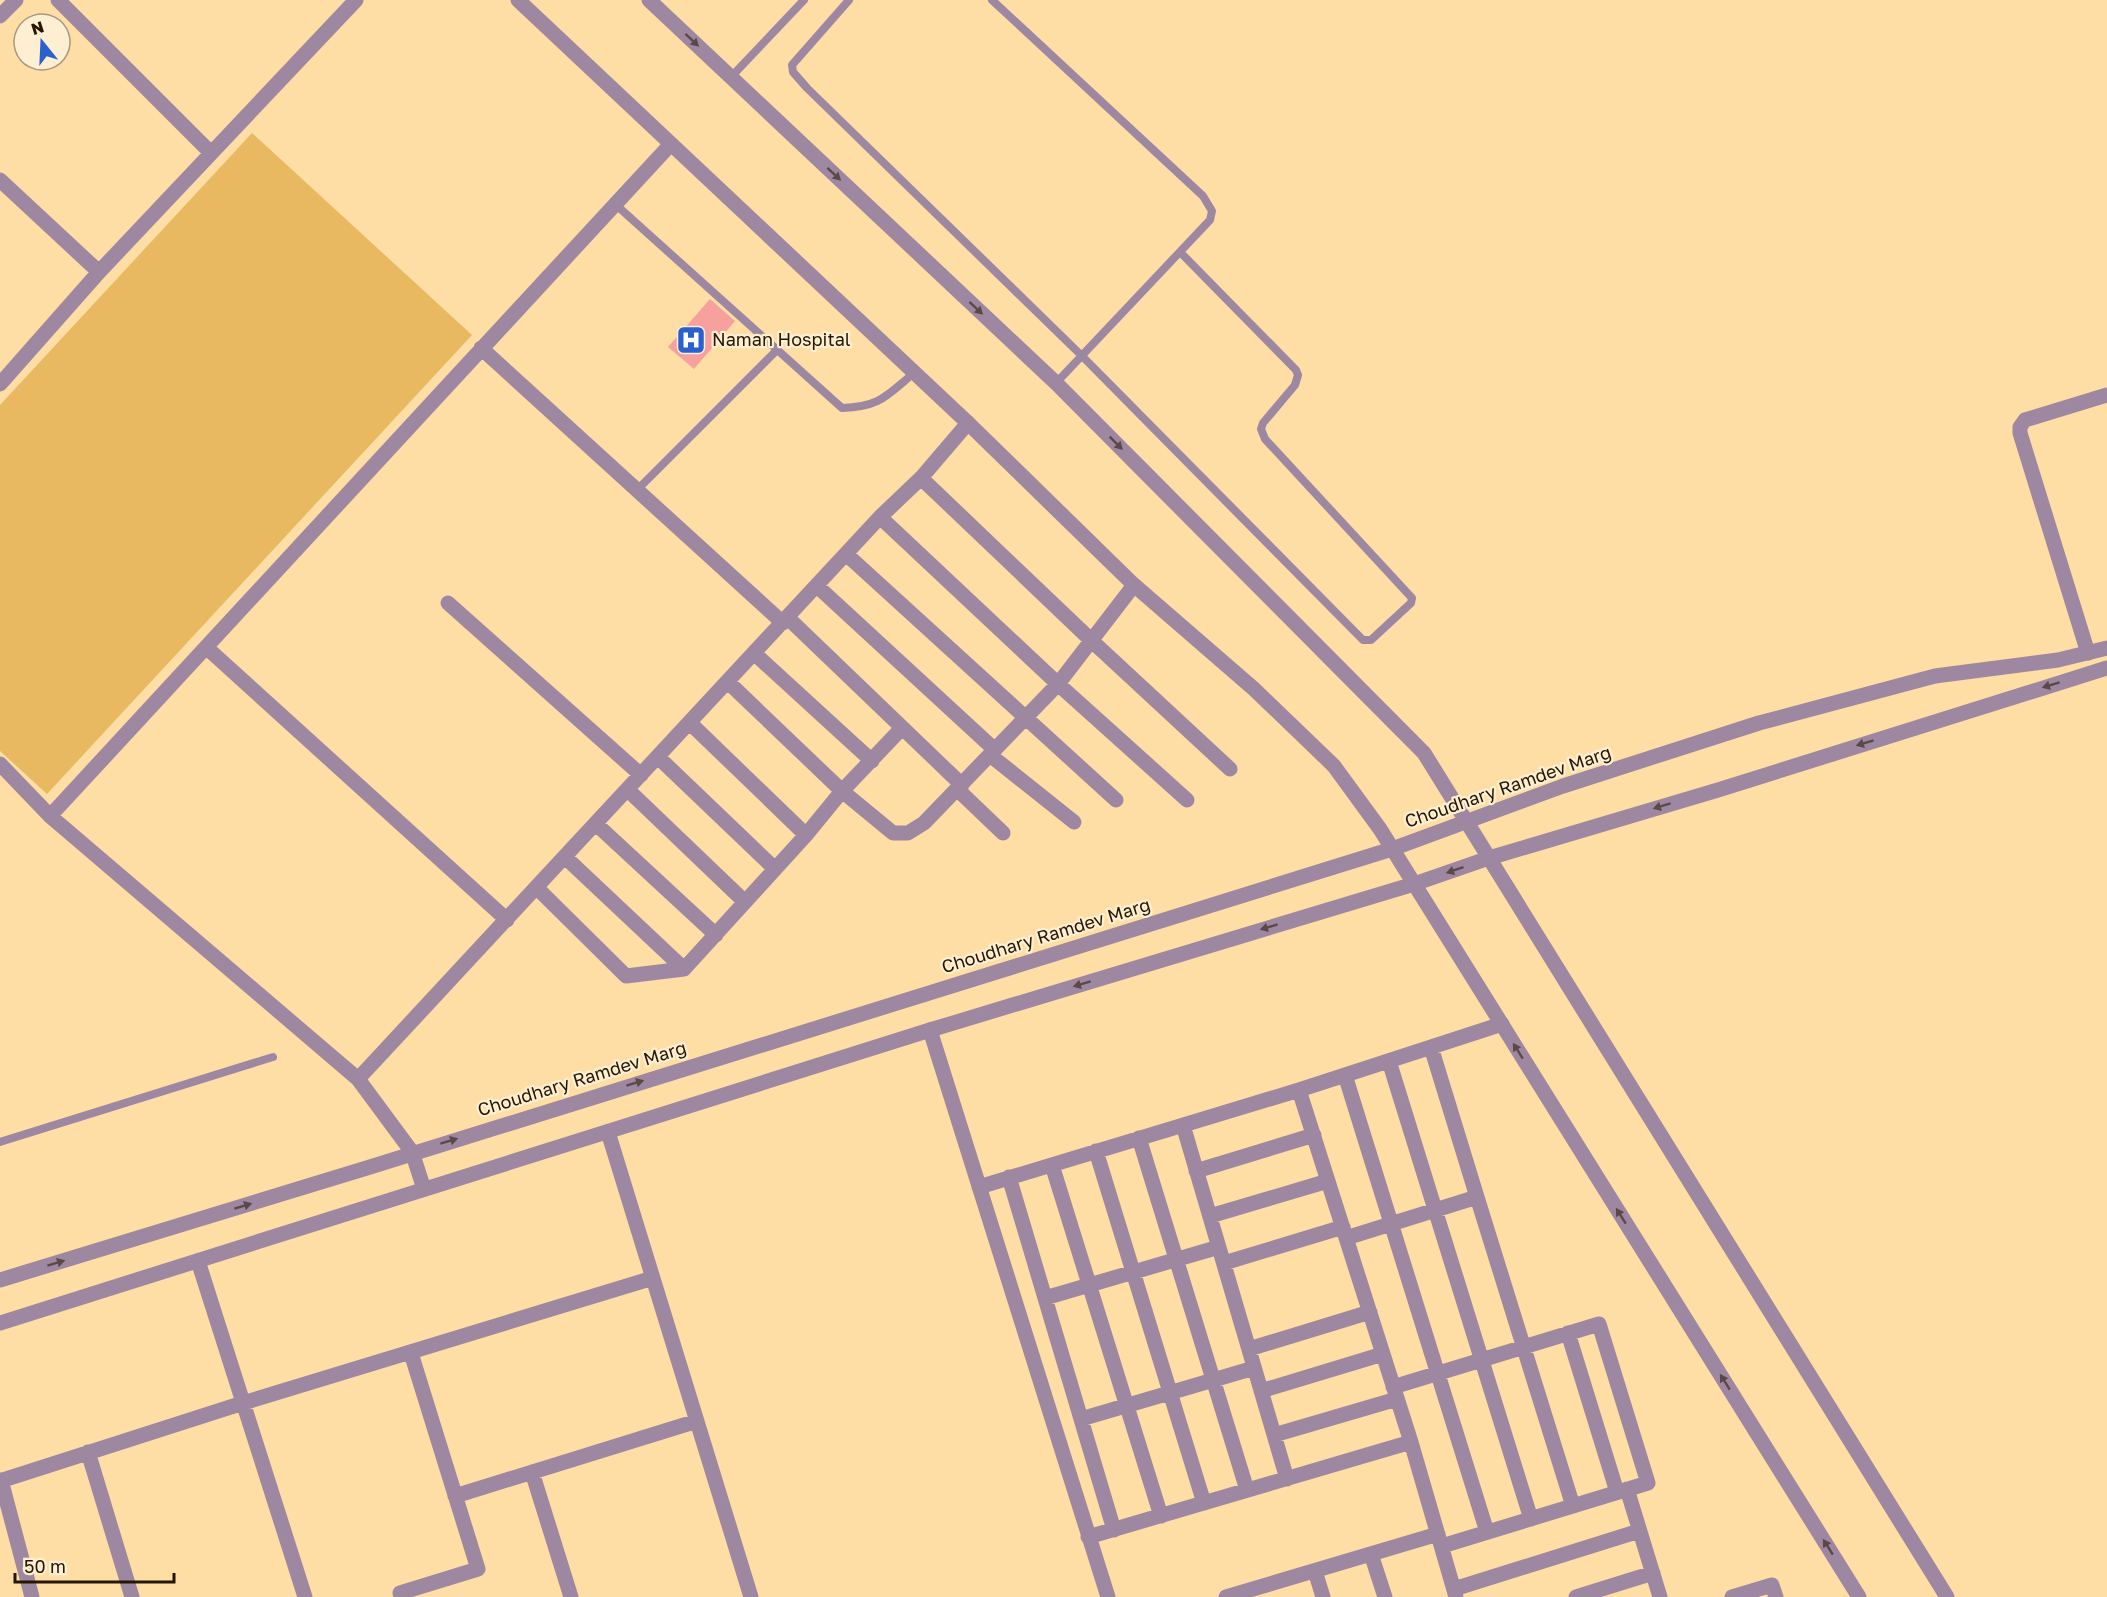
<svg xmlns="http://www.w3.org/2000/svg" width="2107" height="1597" viewBox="0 0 2107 1597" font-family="'Golos Text',sans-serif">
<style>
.green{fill:#e8b960}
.building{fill:#f6a19e}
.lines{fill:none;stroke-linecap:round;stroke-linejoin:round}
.service{stroke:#9e88a1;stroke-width:8}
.minor{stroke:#9e88a1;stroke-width:15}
.tertiary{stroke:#9e88a1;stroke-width:15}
.oneway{fill:#5b4948}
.labels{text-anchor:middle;stroke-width:4.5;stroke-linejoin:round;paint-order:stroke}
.poi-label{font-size:18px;fill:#251600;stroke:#feeed2;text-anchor:start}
.street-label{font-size:18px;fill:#251600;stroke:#feeed2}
</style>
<rect width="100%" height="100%" fill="#fedea5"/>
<!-- green -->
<path class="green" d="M252,133l220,202 -425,459 -47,-43v-346z"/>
<!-- building -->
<path class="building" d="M710,299l25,22 -41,48 -26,-22z"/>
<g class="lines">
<!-- service -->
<path class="service" d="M849,0l-57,65 1,7 14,16 275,268 281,284h8l40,-37 1,-5 -147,-159 -4,-10 2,-6 32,-38 3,-10 -2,-5 -116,-118
M992,0l211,196 9,15 -2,9 -154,163
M731,77l73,-77
M615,204l227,204c38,-1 44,-12 72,-35
M637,490l140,-140
M0,1142l273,-85"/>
<!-- minor -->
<path class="minor" d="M58,0l153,153
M0,16l16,-16
M0,180l99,92
M481,348l302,275
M0,384l99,-112 257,-272
M921,478l172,164 137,127
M880,517l178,167 129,116
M846,554l270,246
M817,586l178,164
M448,603l193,172
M788,618l174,167
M207,648l300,272
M2088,653l-68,-220v-6l5,-7 82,-25
M755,654l117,107
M728,682l114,109 51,42h15l16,-10 134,-139 76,-99
M690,723l116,112
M990,755l84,67
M658,757l117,112
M0,764l50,52 308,263 54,73 12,37
M957,789l46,44
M628,790l117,112
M50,816l620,-671
M596,824l120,111
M565,857l119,112
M537,888l89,88 58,-7 122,-134 36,-44 60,-63
M930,1030l178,567
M1389,1061l142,458
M1345,1075l142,457
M358,1079l522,-562 41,-39 47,-55
M1299,1090l112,352 45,155
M1183,1125l104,354
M608,1132l143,465
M1139,1138l108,352
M1096,1151l108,352
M1052,1165l109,351
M1196,1171l118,-36
M1009,1177l105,353
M979,1187l320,-97 203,-66
M1477,1197l96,309
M1210,1216l118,-35
M1346,1238l131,-41 -46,-150
M198,1261l107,336
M1224,1263l119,-36
M1045,1298l174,-51
M1568,1333l49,159
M1249,1349l121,-37
M1393,1387l206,-63 49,159 -206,63
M1261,1391l122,-37
M1081,1419l173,-51
M1274,1435l123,-36
M88,1452l44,145
M532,1472l39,125
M1,1480l31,117
M0,1481l243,-78 410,-125
M1627,1489l33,108
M455,1496l242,-75
M1088,1537l323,-95
M1371,1554l14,43
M1315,1571l8,26
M1454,1589l185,-58
M400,1593l78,-24 -67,-216
M1226,1597l212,-63
M1576,1597l77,-24
M1732,1597l40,-12 4,12"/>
<!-- tertiary -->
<path class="tertiary" d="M518,0l450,423 166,162 120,104 80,77 46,63 479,768
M649,0l407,383 368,370 523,844
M0,1280l370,-113 1022,-318 171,-63 196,-63 176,-47 123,-16 49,-12
M0,1323l930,-293 484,-146 75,-26 229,-68 389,-122"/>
</g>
<!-- one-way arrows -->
<defs><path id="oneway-solid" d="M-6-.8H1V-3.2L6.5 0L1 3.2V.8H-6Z" transform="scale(1.5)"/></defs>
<g class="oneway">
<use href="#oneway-solid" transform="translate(692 40) rotate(43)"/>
<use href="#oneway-solid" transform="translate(834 174) rotate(43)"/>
<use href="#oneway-solid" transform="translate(976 308) rotate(43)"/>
<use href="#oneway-solid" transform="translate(1116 443) rotate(45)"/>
<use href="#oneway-solid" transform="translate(2051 685) rotate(163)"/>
<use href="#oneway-solid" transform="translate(1865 743) rotate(163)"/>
<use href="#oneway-solid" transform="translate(1662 806) rotate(163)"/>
<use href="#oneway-solid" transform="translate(1455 870) rotate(161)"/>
<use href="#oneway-solid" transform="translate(1269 927) rotate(163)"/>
<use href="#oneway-solid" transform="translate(1082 984) rotate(163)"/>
<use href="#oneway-solid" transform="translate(1518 1051) rotate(-122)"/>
<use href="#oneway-solid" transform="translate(635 1083) rotate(-17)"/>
<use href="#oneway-solid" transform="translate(449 1141) rotate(-17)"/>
<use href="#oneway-solid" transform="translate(243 1206) rotate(-17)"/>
<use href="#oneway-solid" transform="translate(1621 1216) rotate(-122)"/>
<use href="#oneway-solid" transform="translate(56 1263) rotate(-17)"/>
<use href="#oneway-solid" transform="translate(1725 1382) rotate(-122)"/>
<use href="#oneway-solid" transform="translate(1828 1547) rotate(-122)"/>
</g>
<!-- icons -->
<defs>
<g id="hospital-square" transform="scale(1.5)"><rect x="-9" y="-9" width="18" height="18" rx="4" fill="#2a61cf" stroke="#feeed2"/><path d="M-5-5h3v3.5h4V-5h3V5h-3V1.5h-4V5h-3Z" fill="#fff"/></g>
</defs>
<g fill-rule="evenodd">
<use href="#hospital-square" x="691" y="340"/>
</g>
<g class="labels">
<!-- poi labels -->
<g class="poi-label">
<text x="712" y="346">Naman Hospital</text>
</g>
<!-- street labels -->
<g class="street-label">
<text transform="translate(1508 787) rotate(-19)" y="6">Choudhary Ramdev Marg</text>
<text transform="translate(1046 936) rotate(-17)" y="6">Choudhary Ramdev Marg</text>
<text transform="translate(582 1079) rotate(-17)" y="6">Choudhary Ramdev Marg</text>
</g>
</g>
<!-- north arrow -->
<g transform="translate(42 42) rotate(342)"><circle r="28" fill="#feeed2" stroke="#a7987e" stroke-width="1.5"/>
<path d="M0-4.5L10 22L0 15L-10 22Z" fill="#2a61cf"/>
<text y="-9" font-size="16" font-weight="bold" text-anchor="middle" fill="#251600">N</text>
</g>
<!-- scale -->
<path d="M15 1573v9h159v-9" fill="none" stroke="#251600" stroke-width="3"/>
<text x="24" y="1573" font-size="18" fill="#251600" stroke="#feeed2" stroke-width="4.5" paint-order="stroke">50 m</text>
</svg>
